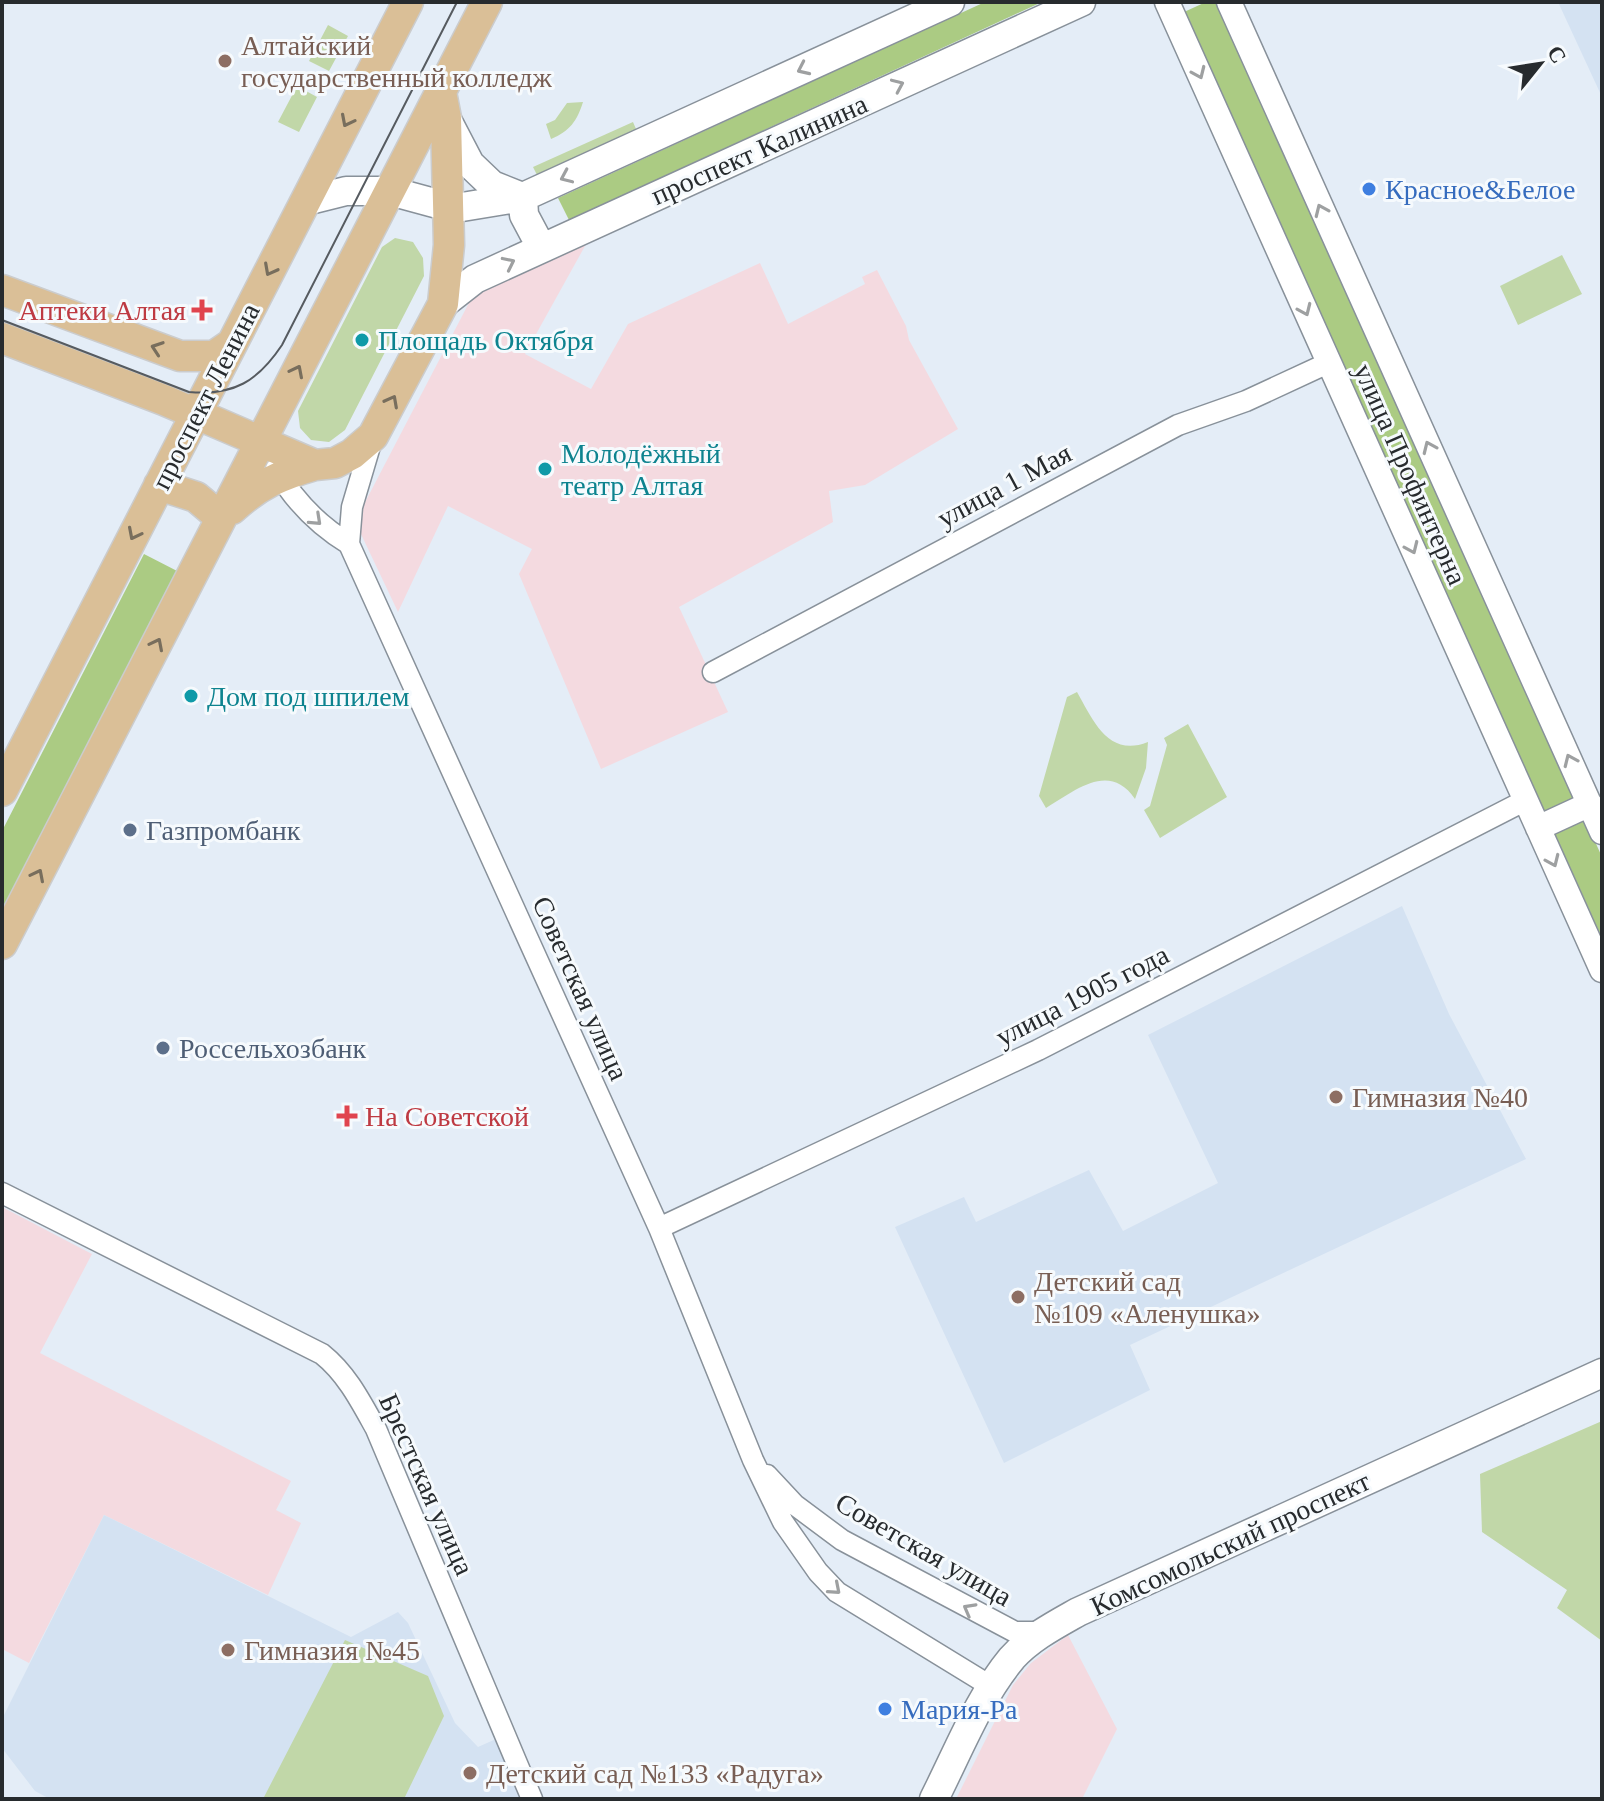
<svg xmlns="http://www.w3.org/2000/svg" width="1604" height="1801" viewBox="0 0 1604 1801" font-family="Georgia,serif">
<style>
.commercial{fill:#f4dae0}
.built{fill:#d4e2f2}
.green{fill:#c1d7a8}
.forest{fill:#abcb83}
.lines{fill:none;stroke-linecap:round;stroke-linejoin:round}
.minor-casing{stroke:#88919a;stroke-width:23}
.tertiary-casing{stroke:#88919a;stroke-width:27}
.secondary-casing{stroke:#88919a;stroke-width:31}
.primary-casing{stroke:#cbcccd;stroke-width:33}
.minor{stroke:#fff;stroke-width:20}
.tertiary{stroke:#fff;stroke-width:24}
.secondary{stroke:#fff;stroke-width:28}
.primary{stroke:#dabf97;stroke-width:30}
.tram{stroke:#565b60;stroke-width:2}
.oneway{stroke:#9ea0a1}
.oneway2{stroke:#786e5d}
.education-dot{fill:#8d6e63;stroke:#f6fafd;stroke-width:3}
.shop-dot{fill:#3f7fe0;stroke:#f6fafd;stroke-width:3}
.health-dot{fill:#e0444e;stroke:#f6fafd;stroke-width:3}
.culture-dot{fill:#0f9aa8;stroke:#f6fafd;stroke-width:3}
.service-dot{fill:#5c6f8a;stroke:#f6fafd;stroke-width:3}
.labels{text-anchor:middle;stroke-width:6;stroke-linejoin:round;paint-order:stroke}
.education-label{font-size:28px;fill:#785e54;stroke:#f6fafd;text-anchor:start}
.street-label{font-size:28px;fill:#272b2e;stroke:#f6fafd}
.shop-label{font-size:28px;fill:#366cbe;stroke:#f6fafd;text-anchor:start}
.health-label{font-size:28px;fill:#be3a42;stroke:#f6fafd;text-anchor:end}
.culture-label{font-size:28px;fill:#0d838f;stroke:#f6fafd;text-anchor:start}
.service-label{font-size:28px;fill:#4e5e75;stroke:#f6fafd;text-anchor:start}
</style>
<rect width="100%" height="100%" fill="#e4edf7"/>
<!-- commercial -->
<path class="commercial" d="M590,237l-65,117 66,35 37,-65 132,-61 28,61 77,-40 -3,-7 15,-7 29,56 3,14 49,89 -93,56 -36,6 4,31 -154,85 49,105 -127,57 -82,-195 13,-25 -84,-43 -50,106 -38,-80v-20l112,-215 18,-15z
M2,1207l90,47 -52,99 251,128 -15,29 25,13 -33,72 -164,-80 -75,148 -27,-14z
M1068,1635l49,94 -35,70h-126l57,-114 18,-22z"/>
<!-- built -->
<path class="built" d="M1558,2h44v95z
M1402,906l47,108 77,145 -396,186 20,45 -146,73 -109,-236 69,-30 12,25 113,-52 34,61 95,-48 -70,-148z
M104,1515l247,122 47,-25 10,11 47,100 23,24 18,-8 29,60h-475l-15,-8 -33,-43v-29z"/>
<!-- green -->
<path class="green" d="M328,25l20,11 -19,35 -20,-10z
M297,86l20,11 -18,35 -21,-10z
M583,102c-6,19 -13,29 -32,37l-5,-15 9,-4 12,-17z
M633,122l3,7 -99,46 -4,-8z
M395,238l18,4 10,16 1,18 -79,154 -16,12 -18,-2 -11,-12 -2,-17 84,-164z
M1562,255l20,39 -64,31 -18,-39z
M1077,692c16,28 31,66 71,50l-2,26 -11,31c-26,-38 -60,-8 -89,9l-7,-12 28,-99z
M1188,724l39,73 -67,41 -16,-28 6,-4 17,-61 -3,-7z
M1602,1421v220l-45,-33 10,-18 -85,-58 -2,-58z
M345,1640l83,36 16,40 -40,83h-141z"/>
<!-- forest -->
<path class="forest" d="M985,2h57l-473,218 -11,-22z
M1206,2h10l386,855v81l-418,-926z
M144,554l37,19 -179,350v-92z"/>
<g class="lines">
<!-- minor casing -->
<g class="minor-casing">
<path id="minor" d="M373,436l-21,71 -3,37 310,684 94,232 30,62 35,50 19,20 155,95
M276,469c18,32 42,56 73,75
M713,672l465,-247 68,-24 82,-38
M2,1193l320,161c25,20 39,48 54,75l156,370
M659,1228l379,-178 488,-250
M767,1475l28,30 47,35 173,92h27"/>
</g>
<!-- tertiary casing -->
<g class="tertiary-casing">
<path id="tertiary" d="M1167,2l435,968
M1229,2l373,830
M1538,828l52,-24"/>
</g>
<!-- secondary casing -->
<g class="secondary-casing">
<path id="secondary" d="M446,118l24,46 22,21 30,12
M523,197l1,18 17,32
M306,201l40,-10h44l59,16h13l61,-10 427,-195
M443,304l32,-25 606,-277
M934,1799c24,-47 44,-100 78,-141 18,-20 43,-33 66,-46l524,-239"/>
</g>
<!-- primary casing -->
<g class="primary-casing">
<path id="primary" d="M2,290l178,66h34l16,-11
M2,338l162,62 151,65 20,-2 17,-9 21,-18 70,-132 6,-59 -3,-127 -5,-26
M159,485l37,12 25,21
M232,509c27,-25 49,-34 83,-44
M2,791l406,-789
M2,944l485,-942"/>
</g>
<!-- minor -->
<use href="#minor" class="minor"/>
<!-- tertiary -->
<use href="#tertiary" class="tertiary"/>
<!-- secondary -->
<use href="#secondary" class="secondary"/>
<!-- primary -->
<use href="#primary" class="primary"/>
<!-- tram -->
<path class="tram" d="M2,320l187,72c45,4 69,-11 93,-47l175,-343"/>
</g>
<!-- one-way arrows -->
<defs><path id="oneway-chevron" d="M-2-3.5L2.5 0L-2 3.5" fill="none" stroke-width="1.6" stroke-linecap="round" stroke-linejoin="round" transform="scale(2)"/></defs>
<g class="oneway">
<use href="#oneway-chevron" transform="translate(803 69) rotate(155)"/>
<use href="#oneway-chevron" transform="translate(1199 73) rotate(66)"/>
<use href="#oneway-chevron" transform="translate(898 85) rotate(-24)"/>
<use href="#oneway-chevron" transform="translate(566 177) rotate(156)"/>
<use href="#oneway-chevron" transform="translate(1321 210) rotate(-114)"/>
<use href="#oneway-chevron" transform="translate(509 263) rotate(-26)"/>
<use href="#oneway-chevron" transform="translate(1305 310) rotate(66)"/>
<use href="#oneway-chevron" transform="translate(1429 447) rotate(-114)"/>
<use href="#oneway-chevron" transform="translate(316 520) rotate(43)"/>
<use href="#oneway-chevron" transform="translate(1412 548) rotate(66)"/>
<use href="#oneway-chevron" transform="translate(1570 760) rotate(-114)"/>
<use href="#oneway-chevron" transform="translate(1553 861) rotate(66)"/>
<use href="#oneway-chevron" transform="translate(835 1589) rotate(41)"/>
<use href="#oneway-chevron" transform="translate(969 1609) rotate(-151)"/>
</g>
<g class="oneway2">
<use href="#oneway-chevron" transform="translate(347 121) rotate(117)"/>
<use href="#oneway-chevron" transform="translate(270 270) rotate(118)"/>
<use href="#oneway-chevron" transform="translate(157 348) rotate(-161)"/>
<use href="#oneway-chevron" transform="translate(297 371) rotate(-63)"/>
<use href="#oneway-chevron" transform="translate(392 401) rotate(-62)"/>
<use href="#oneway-chevron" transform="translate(134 534) rotate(117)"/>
<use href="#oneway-chevron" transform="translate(157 644) rotate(-63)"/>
<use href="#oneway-chevron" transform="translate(38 875) rotate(-63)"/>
</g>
<!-- markers -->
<g class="education-dot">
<circle cx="225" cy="61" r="8"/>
<circle cx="1336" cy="1097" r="8"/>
<circle cx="1018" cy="1297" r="8"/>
<circle cx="228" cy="1650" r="8"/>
<circle cx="470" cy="1773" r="8"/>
</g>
<g class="shop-dot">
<circle cx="1369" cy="189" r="8"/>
<circle cx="885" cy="1709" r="8"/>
</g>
<g class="health-dot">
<path d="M198 298h8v8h8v8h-8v8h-8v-8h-8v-8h8z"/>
<path d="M343 1104h8v8h8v8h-8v8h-8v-8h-8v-8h8z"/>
</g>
<g class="culture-dot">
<circle cx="362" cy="340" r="8"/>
<circle cx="545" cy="469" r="8"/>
<circle cx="191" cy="696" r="8"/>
</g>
<g class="service-dot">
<circle cx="130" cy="830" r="8"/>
<circle cx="163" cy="1048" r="8"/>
</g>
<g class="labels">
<!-- education labels -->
<g class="education-label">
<text x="241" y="55">Алтайский<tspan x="241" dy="32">государственный колледж</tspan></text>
<text x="1352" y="1107">Гимназия №40</text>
<text x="1034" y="1291">Детский сад<tspan x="1034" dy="32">№109 «Аленушка»</tspan></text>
<text x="244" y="1660">Гимназия №45</text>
<text x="486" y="1783">Детский сад №133 «Радуга»</text>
</g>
<!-- street labels -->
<g class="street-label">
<text transform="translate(759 149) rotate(-24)" y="10">проспект Калинина</text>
<text transform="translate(205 396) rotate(-63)" y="10">проспект Ленина</text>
<text transform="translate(1411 474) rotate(66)" y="10">улица Профинтерна</text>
<text transform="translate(1004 485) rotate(-28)" y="10">улица 1 Мая</text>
<text transform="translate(581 988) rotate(66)" y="10">Советская улица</text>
<text transform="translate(1082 995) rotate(-27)" y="10">улица 1905 года</text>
<text transform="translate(427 1484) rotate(66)" y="10">Брестская улица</text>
<text transform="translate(1230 1543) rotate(-25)" y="10">Комсомольский проспект</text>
<text transform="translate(924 1549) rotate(30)" y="10">Советская улица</text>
</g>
<!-- shop labels -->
<g class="shop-label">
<text x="1385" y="199">Красное&amp;Белое</text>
<text x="901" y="1719">Мария-Ра</text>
</g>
<!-- health labels -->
<g class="health-label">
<text x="186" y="320">Аптеки Алтая</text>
<text x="365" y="1126" text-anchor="start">На Советской</text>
</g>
<!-- culture labels -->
<g class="culture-label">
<text x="378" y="350">Площадь Октября</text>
<text x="561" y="463">Молодёжный<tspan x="561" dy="32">театр Алтая</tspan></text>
<text x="207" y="706">Дом под шпилем</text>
</g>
<!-- service labels -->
<g class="service-label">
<text x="146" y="840">Газпромбанк</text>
<text x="179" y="1058">Россельхозбанк</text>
</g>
</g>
<!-- border -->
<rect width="1604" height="1801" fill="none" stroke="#272b2e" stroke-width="8"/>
<!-- north arrow -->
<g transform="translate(1540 64) rotate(60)" stroke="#f6fafd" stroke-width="6" paint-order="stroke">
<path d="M0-6L14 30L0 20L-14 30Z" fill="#272b2e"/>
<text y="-12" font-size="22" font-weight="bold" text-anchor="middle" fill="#272b2e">С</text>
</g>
</svg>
